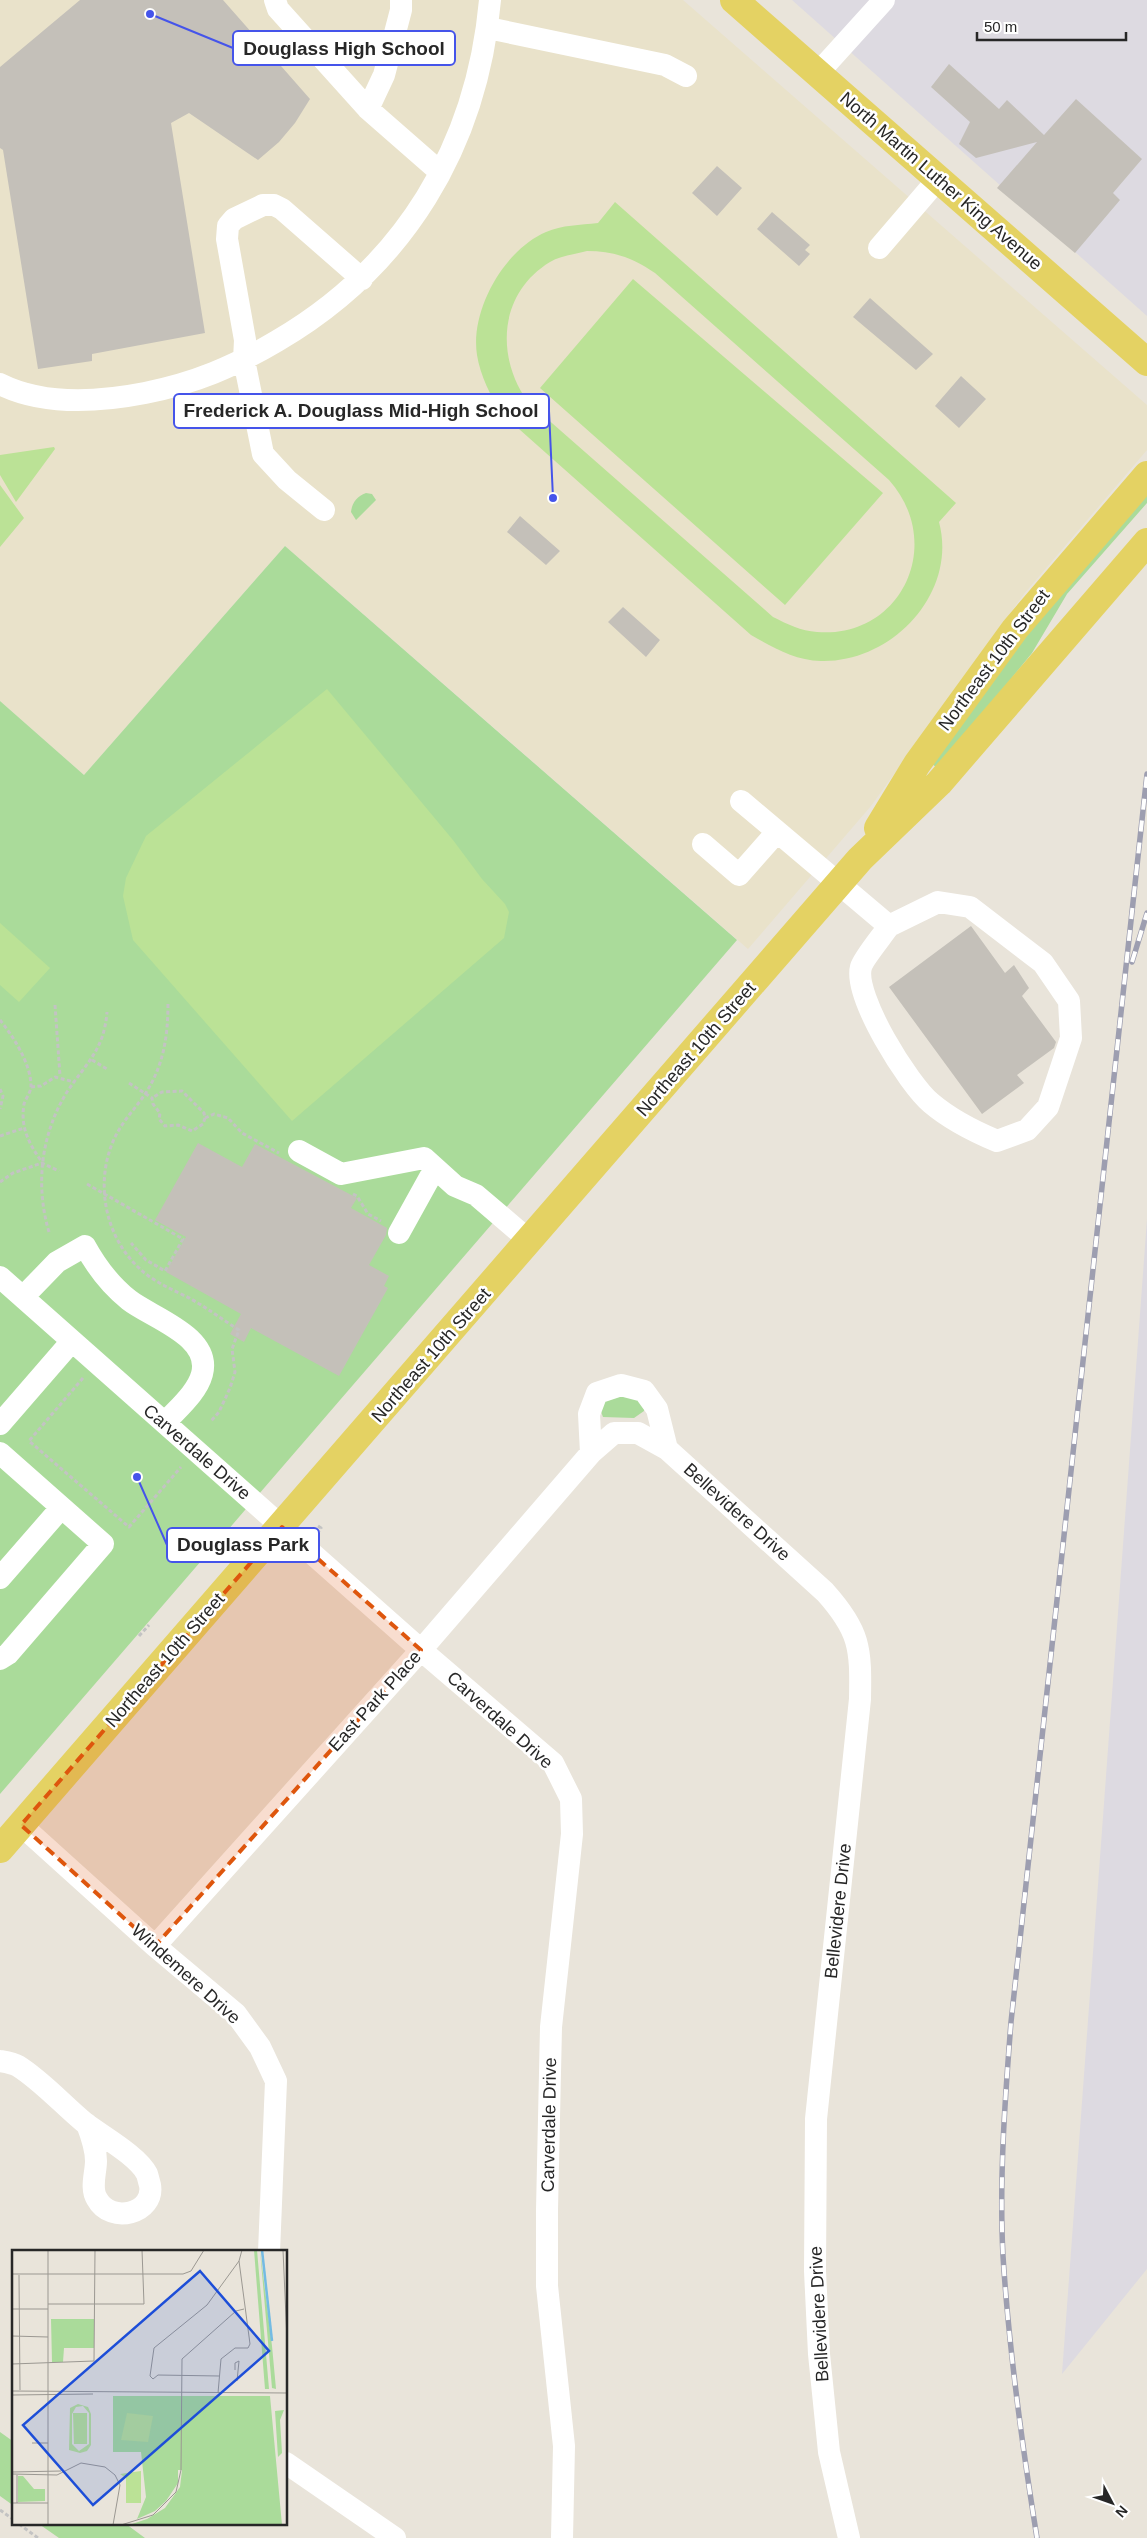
<svg xmlns="http://www.w3.org/2000/svg" width="1147" height="2538" viewBox="0 0 1147 2538" font-family="Helvetica,sans-serif">
<style>
.industrial{fill:#dddae1}
.education{fill:#e9e2ca}
.green{fill:#aadb9a}
.pitch{fill:#bbe296;fill-rule:evenodd}
.building{fill:#c4c0b9}
.lines{fill:none;stroke-linecap:round;stroke-linejoin:round}
.path{stroke:#c3c3c3;stroke-width:3;stroke-dasharray:4 2.5;stroke-linecap:butt}
.minor{stroke:#fff;stroke-width:22}
.major{stroke:#e4d263;stroke-width:28}
.rail-casing{stroke:#9d9eb0;stroke-width:5.5}
.rail{stroke:#fff;stroke-width:4;stroke-dasharray:11;stroke-linecap:butt}
.marked{fill:#de560d;fill-opacity:0.2;stroke:#de560d;stroke-width:4;stroke-dasharray:10 6;stroke-linejoin:round}
.labels{text-anchor:middle;stroke-width:5;stroke-linejoin:round;paint-order:stroke}
.street-label{font-size:18px;fill:#272727;stroke:#fff}
.inset-river{fill:none;stroke:#74bbe3;stroke-width:2.5}
.inset-road{fill:none;stroke:#9b9892;stroke-width:1}
.view{fill:#1d4ed8;fill-opacity:0.15;stroke:#1d4ed8;stroke-width:2.5}
.inset-edge{fill:none;stroke:#272727;stroke-width:2.5}
.leader{fill:none;stroke:#4554ea;stroke-width:2}
.callout-dot{fill:#4554ea;stroke:#fff;stroke-width:2}
.callout{fill:#fff;stroke:#4554ea;stroke-width:2}
.callout-label{font-size:19px;text-anchor:middle;font-weight:bold;fill:#272727}
</style>
<rect width="100%" height="100%" fill="#e9e4da"/>
<!-- industrial -->
<path class="industrial" d="M792,0h355v316z
M1147,1219v1050l-85,105z"/>
<!-- education -->
<path class="education" d="M0,0h683l464,405v45l-123,144 -153,212 -123,143 -463,-403 -201,229 -84,-74z"/>
<!-- green -->
<path class="green" d="M1147,490v13l-80,91 -35,59 -94,116 -8,-7 103,-138z
M366,493l6,1 4,6 -20,20 -5,-8c1,-9 6,-16 15,-19z
M285,546l452,394 -737,854v-1093l84,74z
M628,1394l17,10 -1,7 -10,7 -31,-1 -3,-8 5,-9z
M0,2432l14,10v64l-14,-10z
M39,2524h87l19,14h-86z"/>
<!-- pitch -->
<path class="pitch" d="M615,202l341,301 -17,19c19,71 -47,141 -118,139 -27,-1 -47,-13 -70,-26l-249,-221c-11,-17 -22,-39 -25,-59 -7,-45 27,-105 69,-123 16,-7 34,-7 52,-9zM587,251c27,0 46,7 68,22l234,207c57,64 12,159 -72,152 -16,-1 -30,-8 -44,-15l-245,-215c-33,-46 -29,-109 22,-140 10,-6 25,-8 37,-11z
M633,279l250,214 -98,112 -245,-217z
M54,447l1,2 -39,53 -16,-27v-20z
M0,485l24,33 -24,29z
M327,689l126,151 29,39 23,25 4,8 -5,26 -212,183 -159,-181 -10,-44 3,-18 20,-42z
M0,923l50,45 -31,34 -19,-17z"/>
<!-- building -->
<path class="building" d="M80,0h143l87,99 -15,24 -16,19 -21,18 -69,-47 -18,10 34,210 -113,21v7l-54,8 -35,-219 -3,-2v-81z
M949,64l50,45 8,-9 37,35 32,-36 66,60 -29,34 7,7 -45,53 -78,-65 40,-46 -61,16 -17,-14 11,-22 -39,-35z
M717,166l25,22 -25,28 -25,-23z
M772,212l38,33 -5,5 5,4 -11,12 -42,-37z
M870,298l63,56 -17,16 -63,-53z
M961,376l25,23 -27,29 -24,-22z
M520,516l40,35 -14,14 -39,-33z
M623,607l37,33 -14,17 -38,-35z
M971,926l34,47 9,-8 15,23 -7,8 34,46 -2,6 -37,27 7,8 -42,31 -93,-127z
M198,1143l44,24 13,-23 102,54 -6,10 36,20 -1,7 -17,30 20,11 -5,10 4,2 -49,88 -88,-48 -7,14 -14,-8 11,-20 -75,-42 20,-35 -31,-17z"/>
<g class="lines">
<!-- path -->
<path class="path" d="M168,1004c0,33 -5,63 -23,90 -7,11 -16,20 -23,31 -29,43 -22,107 17,143 14,14 35,22 52,31 16,9 32,21 48,31l-7,19 3,23 -5,16 -11,24 -8,9
M55,1005l5,71
M0,1020c13,16 31,44 31,66 0,6 -5,12 -7,18 -4,23 5,40 18,58
M92,1060l15,9
M129,1083l23,15 1,6 7,9 -1,6 6,7 13,-1 14,6 11,-7 2,-6 -1,-5 -22,-22 -20,1 -10,6
M31,1087l10,-1 14,-9 19,5
M0,1089l3,7 -3,13
M205,1118l9,-4 14,4 14,15 37,20
M0,1136l24,-8
M0,1182l13,-9 29,-10 17,8
M87,1184l96,55 -18,32 -19,-11 -15,-17
M353,1194l4,2 11,18 13,7
M49,1232c-14,-47 -8,-98 18,-140 20,-30 37,-42 40,-80
M83,1378l-54,63 100,86 52,-60
M318,1526l3,2 -2,3
M139,1636l10,-11
M0,2510l14,10
M19,2524l19,14"/>
<!-- minor -->
<path class="minor" d="M275,0l3,9 90,100 72,63
M488,28l177,37 21,11
M818,73l66,-73
M368,109l16,-34 17,-65v-10
M879,248l60,-70
M0,384c44,22 99,18 145,9 50,-10 88,-26 132,-52 127,-74 200,-195 213,-341
M324,510l-37,-30 -24,-26 -19,-94 1,-20 -18,-101 1,-13 6,-7 29,-14h11l8,4 80,70
M741,801l148,125 49,-24 32,5 73,56 26,38 2,37 -23,69 -21,23 -30,11c-24,-10 -46,-21 -66,-38 -22,-18 -78,-107 -70,-136 2,-8 22,-32 28,-41
M703,844l36,31 38,-43
M299,1151l42,23 83,-16 31,28 21,9 54,46
M399,1233l36,-65
M0,1277l421,373 132,113 18,36 1,35 -21,193 -4,183v76l17,160 -2,92
M23,1297l34,-35 28,-16c11,20 25,39 44,54 23,18 83,36 73,74 -5,19 -25,35 -37,49
M0,1424l72,-83
M0,1453l103,91 -95,110 -8,5
M591,1453l23,-20h24l29,16
M0,1578l61,-70
M21,1825l134,121 81,68 24,33 16,34 -7,171
M155,1946l266,-296 170,-197 -2,-39 8,-21 24,-8 23,6 13,18 10,40 158,143c35,39 36,56 35,107l-44,420 -1,152 4,83 10,98 20,86
M0,2061c6,1 13,2 18,5 24,15 45,39 67,57 17,13 53,33 62,51 1,3 2,8 3,11 5,28 -39,40 -53,14 -7,-11 -1,-26 -1,-38 0,-13 -4,-24 -9,-37
M286,2463l109,75"/>
<!-- major -->
<path class="major" d="M734,0l413,362
M878,828l39,-64 98,-135 132,-154
M0,1849l860,-990 79,-76 208,-241"/>
<!-- rail casing -->
<g class="rail-casing">
<path id="rail" d="M1132,962l15,-49
M1037,2538c-15,-93 -28,-187 -34,-282 -4,-77 2,-157 8,-234l136,-1248"/>
</g>
<!-- rail -->
<use href="#rail" class="rail"/>
</g>
<!-- marked area -->
<path class="marked" d="M282,1527l139,123 -266,296 -134,-121z"/>
<g class="labels">
<!-- street labels -->
<g class="street-label">
<text transform="translate(941 181) rotate(41)" y="6">North Martin Luther King Avenue</text>
<text transform="translate(994 660) rotate(-53)" y="6">Northeast 10th Street</text>
<text transform="translate(696 1049) rotate(-49)" y="6">Northeast 10th Street</text>
<text transform="translate(431 1355) rotate(-49)" y="6">Northeast 10th Street</text>
<text transform="translate(197 1452) rotate(41)" y="6">Carverdale Drive</text>
<text transform="translate(737 1512) rotate(42)" y="6">Bellevidere Drive</text>
<text transform="translate(165 1660) rotate(-49)" y="6">Northeast 10th Street</text>
<text transform="translate(375 1701) rotate(-48)" y="6">East Park Place</text>
<text transform="translate(500 1720) rotate(42)" y="6">Carverdale Drive</text>
<text transform="translate(838 1911) rotate(-84)" y="6">Bellevidere Drive</text>
<text transform="translate(186 1974) rotate(42)" y="6">Windemere Drive</text>
<text transform="translate(549 2125) rotate(-89)" y="6">Carverdale Drive</text>
<text transform="translate(819 2314) rotate(-93)" y="6">Bellevidere Drive</text>
</g>
</g>
<!-- overview -->
<g transform="translate(12 2250)">
<rect width="275" height="275" fill="#e9e4da"/>
<path d="M242,0h3l12,139h-4zM248,0l12,96 4,43 -4,-1zM39,69h43v29h-30l-1,14h-11zM101,146h157l12,129h-153l18,-6 18,-11 15,-21 2,-17h-4v13l-12,18 -11,10 -18,8 9,-22 -5,-45h-28zM272,160l-4,10 2,33 -4,4 -3,-46zM6,226h5l11,13h11v12l-27,1z" fill="#aadb9a"/>
<path d="M66,154l10,3 3,7v31l-4,6 -7,2 -11,-3 1,-42zM71,156l6,7v31l-10,7 -7,-7v-30l4,-7zM61,163h14v31h-13zM115,163l26,3 -5,26 -27,-2zM129,221v32h-15v-25l-6,-4z" fill="#bbe296" fill-rule="evenodd"/>
<path class="inset-river" d="M250,0l10,91"/>
<path class="inset-road" d="M271,0l4,90M0,24h171l8,-3 13,-21M7,25l1,115M36,54h96l-2,-54M0,59h36M0,86l36,1M0,114l82,-3 1,-111M223,120v-7l4,-2 -2,20M207,126l-61,-1 -5,4 -3,-3 4,-28 53,-43 32,-44M0,141l275,2M206,143l3,-34 14,-11h13l2,-4 -11,-83 3,-11M0,145l81,-1M20,193h16M0,222l49,-1M0,224l45,1 24,-12 24,4 10,8 5,10 -7,40M0,253h36M5,253v-28M36,275v-275M109,275l32,-10 23,-23 5,-22 1,-111 54,-48 8,-2"/>
<path class="view" d="M188,21l69,80 -176,154 -70,-80z"/>
<rect width="275" height="275" class="inset-edge"/>
</g>
<!-- callouts -->
<path class="leader" d="M150 14L233 48M553 498L549 411M137 1477L167 1545"/>
<g class="callout-dot">
<circle cx="150" cy="14" r="5"/>
<circle cx="553" cy="498" r="5"/>
<circle cx="137" cy="1477" r="5"/>
</g>
<g class="callout">
<rect x="233" y="31" width="222" height="34" rx="5"/>
<rect x="174" y="394" width="375" height="34" rx="5"/>
<rect x="167" y="1528" width="152" height="34" rx="5"/>
</g>
<g class="callout-label">
<text x="344" y="55">Douglass High School</text>
<text x="361" y="417">Frederick A. Douglass Mid-High School</text>
<text x="243" y="1551">Douglass Park</text>
</g>
<!-- north arrow -->
<g transform="translate(1112 2503) rotate(131)" stroke="#ffffff" stroke-width="4" paint-order="stroke">
<path d="M0-4L9 19L0 12L-9 19Z" fill="#272727"/>
<text y="-8" font-size="14" font-weight="bold" text-anchor="middle" fill="#272727">N</text>
</g>
<!-- scale -->
<path d="M977 32v8h149v-8" fill="none" stroke="#272727" stroke-width="2.5"/>
<text x="984" y="32" font-size="15" fill="#272727" stroke="#ffffff" stroke-width="4" paint-order="stroke">50 m</text>
</svg>
